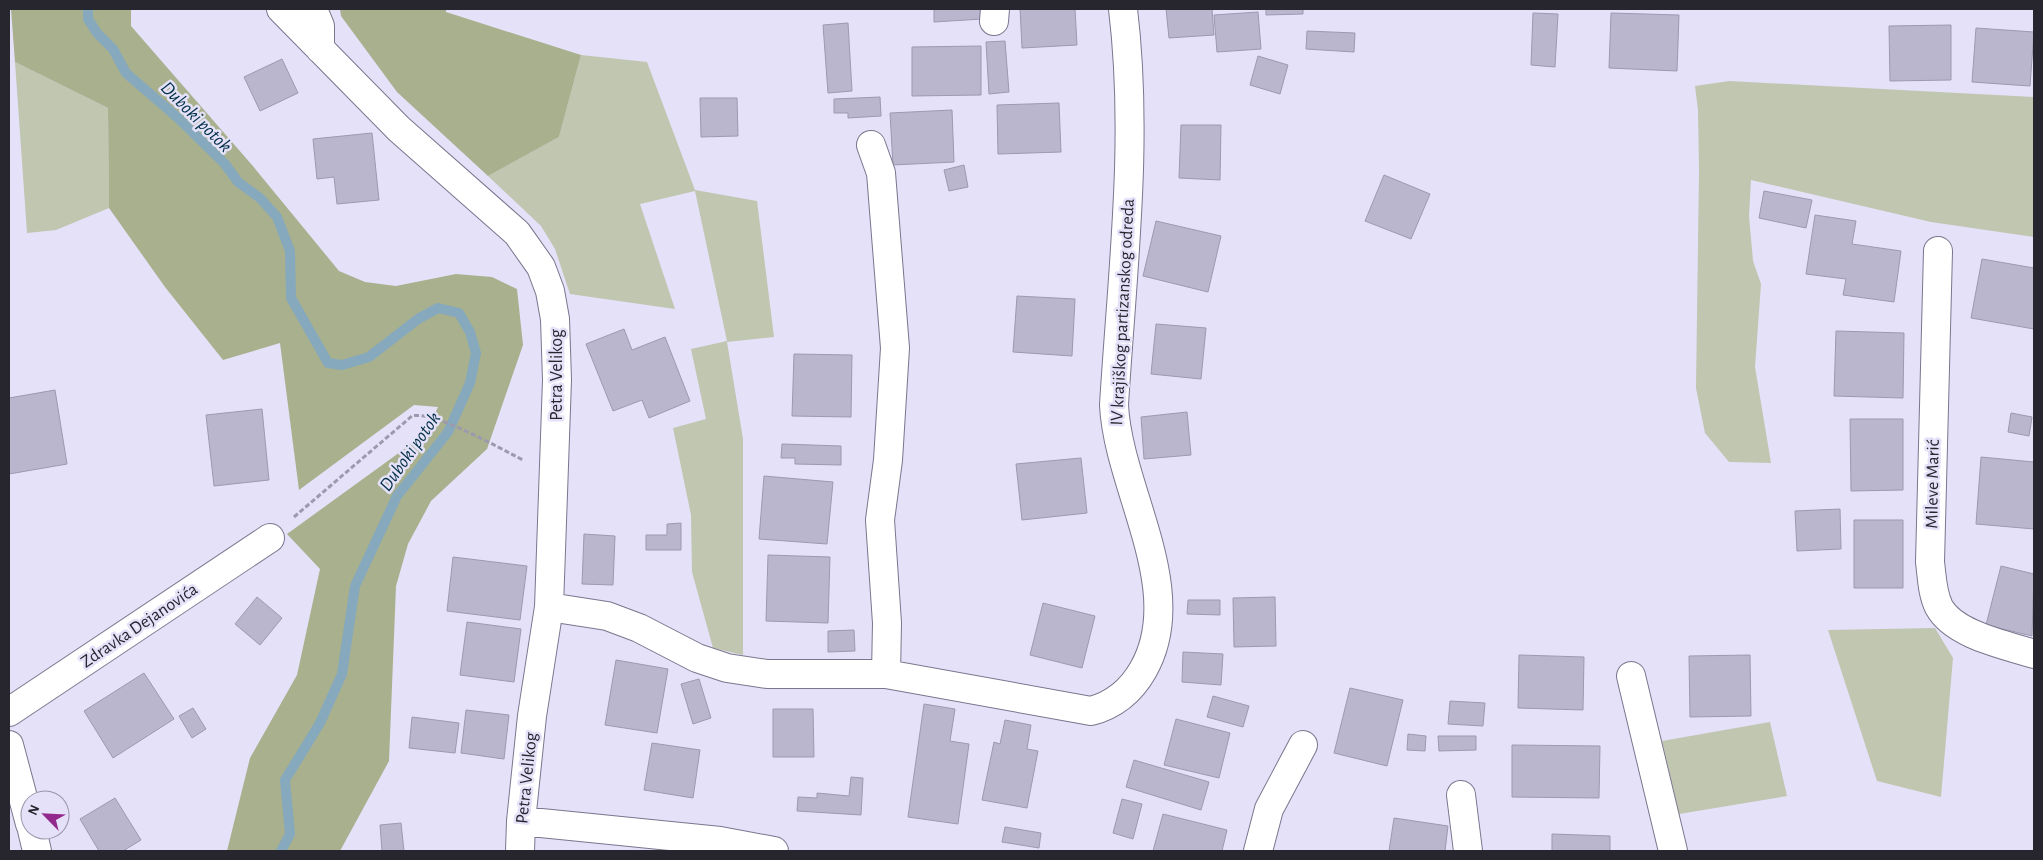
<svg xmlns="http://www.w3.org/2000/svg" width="2043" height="860" viewBox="0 0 2043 860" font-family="'Alegreya Sans',sans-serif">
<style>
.green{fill:#c0c6af}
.forest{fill:#a8b08d}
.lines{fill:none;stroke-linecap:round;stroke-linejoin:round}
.stream{stroke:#86a9be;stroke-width:10}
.building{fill:#b9b6ce;stroke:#9d99b0}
.minor-casing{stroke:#7a768d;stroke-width:30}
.path{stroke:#9c9aac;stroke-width:3;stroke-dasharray:5 2.5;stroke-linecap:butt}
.minor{stroke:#fff;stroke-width:28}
.labels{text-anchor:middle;stroke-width:5;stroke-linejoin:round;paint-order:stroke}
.street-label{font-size:18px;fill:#27262f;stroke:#e4e1f9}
.water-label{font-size:19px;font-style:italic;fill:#002f45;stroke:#e4e1f9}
</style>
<rect width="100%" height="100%" fill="#e4e1f9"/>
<!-- green -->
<path class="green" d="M581,55l66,7 48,128 62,11 17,136 -47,5 16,97v216l-30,-7 -21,-76 -1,-57 -18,-87 33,-9 -15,-70 36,-8 -32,-150 -55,13 35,105 -105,-15 -15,-45 -14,-23 -53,-50 71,-39z
M15,62l93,46 1,100 -53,22 -29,3z
M1729,81l305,16v140l-103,-15 -180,-42 -2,36 4,45 8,23 -6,83 16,96 -42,-1 -24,-29 -9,-45 3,-217 -1,-61 -3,-24z
M1935,628l18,30 -12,139 -64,-16 -49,-151z
M1770,722l17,74 -108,18 -17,-73z"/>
<!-- forest -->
<path class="forest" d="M11,9h120v17l121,139 87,106 26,11 31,4 60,-12 36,3 25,12 6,56 -36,104 -56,52 -23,43 -12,42 -7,175 -49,90h-113l23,-93 47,-83 23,-106 -33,-35 138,-100 13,-27 -24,-2 -115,85 -19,-147 -57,17 -58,-73 -56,-79 -1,-100 -93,-46z
M340,9h106v3l135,43 -22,82 -71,39 -91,-84 -56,-76z"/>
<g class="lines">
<!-- stream -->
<path class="stream" d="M88,9v10l9,14 16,16 13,24 52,45 47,46 13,18 22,16 17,19 13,34 1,47 37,65 14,2 27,-8 49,-38 20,-11 21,5 11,19 6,21 -6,30 -22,49 -51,64 -42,90 -13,88 -22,49 -35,57 5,54 -9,17"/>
</g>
<!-- building -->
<path class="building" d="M934,9h47l1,10 -48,3z
M1020,9h55l2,36 -55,3z
M1166,9h46l2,26 -45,3z
M1266,9h37v5l-37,1z
M1258,12l3,37 -44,3 -3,-37z
M1533,13l25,1 -3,53 -24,-2z
M1611,13l68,2 -2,56 -68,-3z
M848,23l4,68 -24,2 -5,-68z
M1951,25v55l-61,1 -1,-55z
M1976,28l58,4 -4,54 -58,-4z
M1307,31l48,2 -1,19 -48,-3z
M1005,41l4,51 -20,2 -3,-52z
M981,46v49l-69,1v-49z
M1258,56l30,9 -8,29 -30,-9z
M282,59l16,34 -38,18 -16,-34z
M880,97l1,19 -33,2v-5h-14v-14z
M700,98h37l1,38 -37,1z
M1059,103l2,49 -63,2 -1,-49z
M952,110l2,52 -61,3 -3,-52z
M1181,125h40l-1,55 -41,-2z
M372,133l7,67 -42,4 -3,-27 -17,2 -4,-40z
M964,165l4,22 -19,4 -5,-21z
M1384,175l46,19 -19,45 -46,-18z
M1764,191l48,9 -6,28 -47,-10z
M1815,215l41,6 -4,23 49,7 -7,51 -51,-7 3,-16 -40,-5z
M1156,221l65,15 -13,56 -65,-16z
M1982,259l52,9v61l-63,-11z
M1017,296l58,3 -3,57 -59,-4z
M1156,324l50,4 -5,51 -50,-5z
M624,329l8,21 33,-13 25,64 -41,17 -7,-18 -29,11 -27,-67z
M1836,331l68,2 -1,65 -69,-2z
M794,354l58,1 -1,62 -59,-1z
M55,390l12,74 -58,10v-76z
M262,409l7,71 -55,6 -8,-71z
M1187,412l4,43 -47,4 -3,-42z
M2011,413l21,4 -3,19 -21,-4z
M1850,419h53v71l-52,1z
M782,444l59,2v19l-46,-1v-6h-14z
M1981,457l53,5v67l-58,-5z
M1081,458l6,55 -65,7 -6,-56z
M764,476l69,6 -6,62 -68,-5z
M1840,509l1,40 -44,2 -2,-40z
M1854,520h49v68h-49z
M681,523v27h-35v-15h21v-11z
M584,534l31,2 -2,49 -31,-1z
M768,555l62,2 -2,66 -62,-2z
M453,557l74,9 -7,54 -73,-9z
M2001,566l33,8 -2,62 -46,-11z
M257,597l25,21 -22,27 -25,-21z
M1275,597l1,49 -42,1 -1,-49z
M1188,600h32v15l-33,-1z
M1043,603l52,13 -13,52 -52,-13z
M467,622l54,7 -7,53 -54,-7z
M854,630l1,21 -27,1v-21z
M1183,652l40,2 -2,31 -39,-3z
M1519,655l65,2 -1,53 -65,-2z
M1750,655l1,61 -61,1 -1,-61z
M616,660l52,9 -11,64 -52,-8z
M144,673l30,46 -61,39 -29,-47z
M699,679l12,39 -18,6 -12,-40z
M1350,688l53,12 -16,66 -53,-13z
M1213,696l36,10 -6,21 -36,-10z
M1450,701l35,2 -2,23 -35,-2z
M924,704l31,5 -5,32 19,3 -11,80 -50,-7z
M193,708l13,21 -14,9 -13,-22z
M773,709h40l1,48h-41z
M466,710l43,5 -5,44 -43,-6z
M412,717l47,6 -4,30 -46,-5z
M1176,719l54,14 -11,45 -55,-13z
M1005,720l26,5 -4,24 11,2 -11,57 -45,-8 12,-58 6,2z
M1408,734l18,2 -1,15 -18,-1z
M1438,736h38v14l-37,1z
M652,743l48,7 -7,48 -49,-8z
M1512,745l88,1 -1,52 -87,-1z
M1134,760l75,22 -8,28 -75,-23z
M851,777l12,1 -2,37 -64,-4 1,-14 19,1v-5l32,3z
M115,798l26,42 -18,11h-24l-19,-32z
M1122,799l20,5 -9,35 -20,-6z
M1163,814l64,16 -5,21h-69z
M1394,818l54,8 -3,25h-56z
M401,823l3,28h-22l-2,-26z
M1005,827l36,6 -2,15 -37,-6z
M1552,834l58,2v15h-58z"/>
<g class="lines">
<!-- minor casing -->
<g class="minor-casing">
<path id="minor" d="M281,9l118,120 118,104 24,34 9,24 5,28 2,61 -8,227 -17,109 -11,105 -1,30
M313,9l7,17v23
M994,21l1,-12
M871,145l10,28 14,175 -7,112 -8,60 7,103 -1,51
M1938,251l-8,311c2,15 2,31 9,45 15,28 67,38 95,47
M549,607l58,9 32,12 58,30 30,10 40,6h119l205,37c23,-6 40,-20 52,-41 46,-80 -25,-181 -29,-265 8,-131 25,-265 9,-396
M1631,676l42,175
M9,712l261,-174
M9,745l21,79
M1461,795l7,56
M521,821l199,20 54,10
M32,830l5,21
M1258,851l11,-42 34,-64"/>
</g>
<!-- path -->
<path class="path" d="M294,517l118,-101c21,-6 89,33 111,44"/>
<!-- minor -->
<use href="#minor" class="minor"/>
</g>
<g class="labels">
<!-- street labels -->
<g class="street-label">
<text transform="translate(1122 312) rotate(-87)" y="6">IV krajiškog partizanskog odreda</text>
<text transform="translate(556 375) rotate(-90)" y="6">Petra Velikog</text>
<text transform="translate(1932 484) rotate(-89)" y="6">Mileve Marić</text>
<text transform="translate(139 625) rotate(-34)" y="6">Zdravka Dejanovića</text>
<text transform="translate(526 778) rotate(-84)" y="6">Petra Velikog</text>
</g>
<!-- water labels -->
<g class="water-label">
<text transform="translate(197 116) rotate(45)" y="7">Duboki potok</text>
<text transform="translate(409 451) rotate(-55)" y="7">Duboki potok</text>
</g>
</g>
<!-- border -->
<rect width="2043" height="860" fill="none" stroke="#27262f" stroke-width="20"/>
<!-- north arrow -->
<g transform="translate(45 815) rotate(294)"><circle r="24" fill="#e4e1f9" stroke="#9896a8"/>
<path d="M0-4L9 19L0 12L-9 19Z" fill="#93298c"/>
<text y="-8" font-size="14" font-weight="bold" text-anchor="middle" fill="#27262f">N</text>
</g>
</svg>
